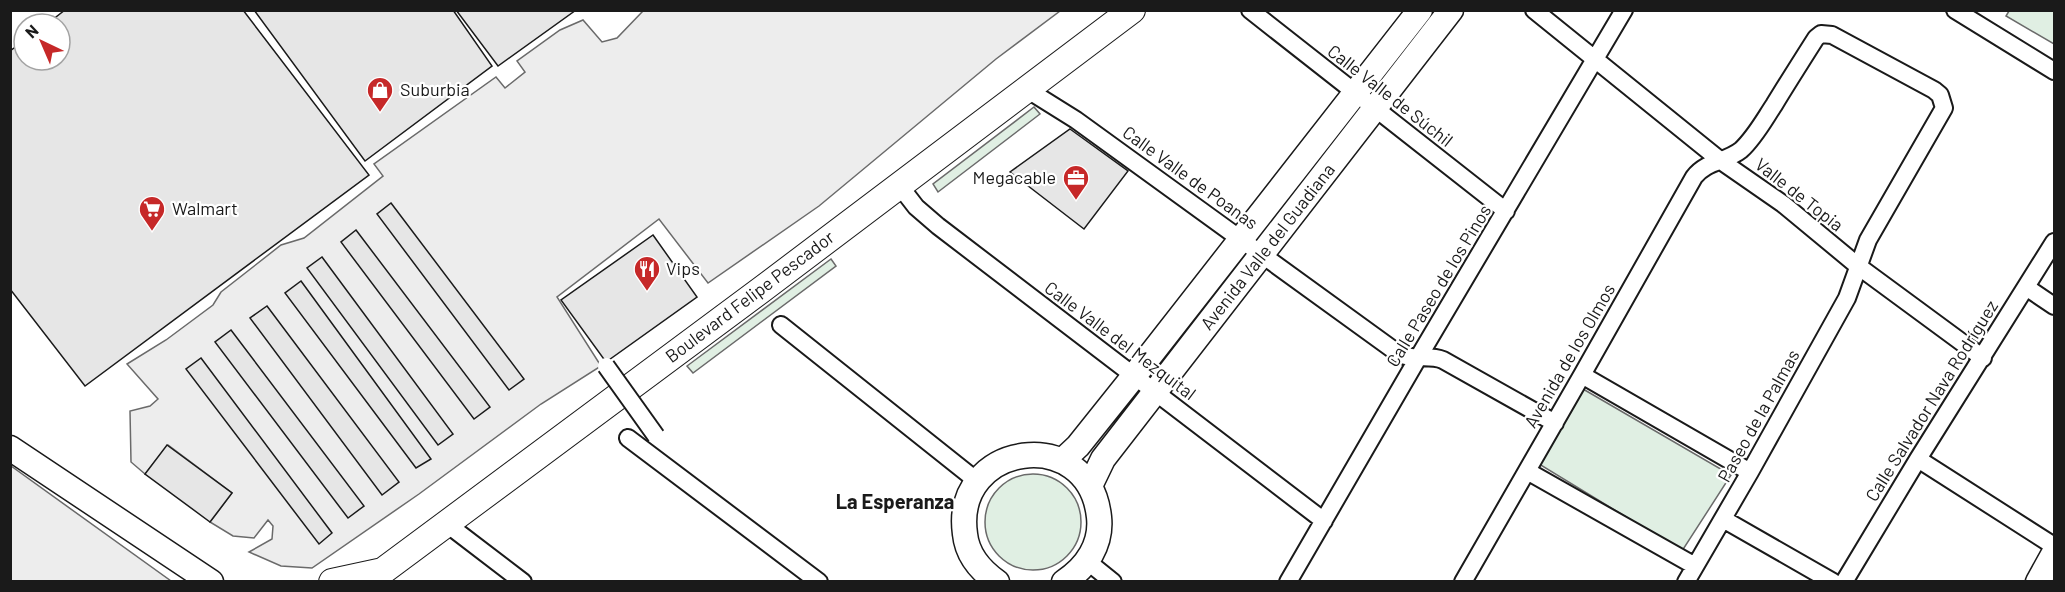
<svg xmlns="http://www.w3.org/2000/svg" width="2065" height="592" viewBox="0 0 2065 592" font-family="Barlow,sans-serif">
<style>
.green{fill:#e0efe3;stroke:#6a6a6a;stroke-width:1.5}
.parking{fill:#ededed;stroke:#6a6a6a;stroke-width:1.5}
.building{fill:#e6e6e6;stroke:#1a1a1a;stroke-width:1.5}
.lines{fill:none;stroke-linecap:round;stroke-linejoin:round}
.street-casing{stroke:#1a1a1a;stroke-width:20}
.secondary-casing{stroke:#1a1a1a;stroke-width:27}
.primary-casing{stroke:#1a1a1a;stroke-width:28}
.street{stroke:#fff;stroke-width:16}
.secondary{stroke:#fff;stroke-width:24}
.primary{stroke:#fff;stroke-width:26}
.street-bridge-casing{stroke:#1a1a1a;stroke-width:20;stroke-linecap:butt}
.street-bridge{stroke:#fff;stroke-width:16}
.labels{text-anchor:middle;stroke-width:4.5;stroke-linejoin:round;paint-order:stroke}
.poi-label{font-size:18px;fill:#1a1a1a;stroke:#fff;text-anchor:start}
.street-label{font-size:18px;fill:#1a1a1a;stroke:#fff}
.neighbourhood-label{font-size:20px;font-weight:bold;fill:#1a1a1a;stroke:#fff}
</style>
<rect width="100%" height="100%" fill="#fff"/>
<!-- green -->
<path class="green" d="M2009,11h45v33l-48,-28z
M1034,107l6,7 -102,78 -5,-8z
M831,259l5,7 -143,107 -6,-7z
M1583,389l148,86 -49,76 -143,-87z
M985 522a48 48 0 1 1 96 0a48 48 0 1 1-96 0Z"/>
<!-- parking -->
<path class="parking" d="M643,11h417l-64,48 -177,147 -111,77 -49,-64 -102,78 44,69 -60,38 -122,90 -107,74 -31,-2 -32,-14 23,-13 1,-13 -5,-6 -14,18 -21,-2 -23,-14 22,-29 -64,-48 -23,29 -14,-12 -1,-51 20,-5 8,-7 -31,-35 39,-24 47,-35 8,-13 60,-47 23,-7 79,-62 -9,-12 122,-87 9,11 20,-16 -8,-11 43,-31 23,-10 19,22 15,-4z
M10,466h1l160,115h-160z"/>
<!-- building -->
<path class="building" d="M65,10h178l126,165 -284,211 -75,-97v-238l14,-10v19h36v-36h-13z
M254,10h199l39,56 -127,95z
M456,10h120l-78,56z
M1070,129l58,42 -44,58 -74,-57z
M391,203l133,176 -15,11 -132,-176z
M356,230l134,177 -16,12 -133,-177z
M653,235l44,62 -91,65 -45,-62z
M322,257l131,177 -15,11 -131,-177z
M301,281l130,178 -15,9 -131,-175z
M267,306l132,176 -17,13 -132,-177z
M231,330l133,176 -16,12 -133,-176z
M201,358l131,175 -13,11 -133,-175z
M167,445l65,48 -22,29 -65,-48z"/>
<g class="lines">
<!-- street casing -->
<g class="street-casing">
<path id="street" d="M1250,10l256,201
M1534,10l187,151 62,43 75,62 125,92
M1955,10l99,61
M1028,90l48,30 323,234c15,7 29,0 44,6l112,63
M899,185l17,22 22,19 386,295
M2026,287l28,19
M781,325l196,156
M1582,375l168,97
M628,438l191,144
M1918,459l136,87
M1527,471l168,95
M1723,519l110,63
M447,524l76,58
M1087,561l26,21
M1288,582l130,-224 206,-348
M1463,582l119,-207 112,-198c12,-16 32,-15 47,-27 14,-13 23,-30 33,-45 14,-23 28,-45 42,-67l5,-4 11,1 102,55 6,5 4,13 -76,132 -21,58 -97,174 -64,110
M1844,582l74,-123 136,-217"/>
</g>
<!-- secondary casing -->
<g class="secondary-casing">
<path id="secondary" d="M10,448l201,134
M1062,461l16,-15 56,-70 286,-366
M1090,486l13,-27 348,-449
M997,582c-17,-12 -30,-28 -32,-48 -13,-92 124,-111 134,-17 3,27 -12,50 -35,65
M2038,582l16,-29"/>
</g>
<!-- primary casing -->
<g class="primary-casing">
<path id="primary" d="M332,582l51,-11
M368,582l393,-292 371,-280"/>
</g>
<!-- street -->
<use href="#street" class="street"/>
<!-- secondary -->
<use href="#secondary" class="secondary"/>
<!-- primary -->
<use href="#primary" class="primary"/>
<!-- street-bridge casing -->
<g class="street-bridge-casing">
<path id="street-bridge" d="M606,366l50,70"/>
</g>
<!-- street-bridge -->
<use href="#street-bridge" class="street-bridge"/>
</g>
<!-- icons -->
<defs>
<g id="shop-pin" transform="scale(1.35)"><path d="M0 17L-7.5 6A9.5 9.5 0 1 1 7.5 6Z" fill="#c62828" stroke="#fff"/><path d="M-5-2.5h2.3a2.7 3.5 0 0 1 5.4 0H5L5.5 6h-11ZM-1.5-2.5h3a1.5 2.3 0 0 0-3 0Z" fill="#fff"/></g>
<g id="office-pin" transform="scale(1.35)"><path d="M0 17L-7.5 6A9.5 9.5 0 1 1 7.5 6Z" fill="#c62828" stroke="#fff"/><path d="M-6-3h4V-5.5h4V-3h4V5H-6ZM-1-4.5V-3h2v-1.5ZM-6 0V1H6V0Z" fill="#fff"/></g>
<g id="supermarket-pin" transform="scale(1.35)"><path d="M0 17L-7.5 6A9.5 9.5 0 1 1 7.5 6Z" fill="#c62828" stroke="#fff"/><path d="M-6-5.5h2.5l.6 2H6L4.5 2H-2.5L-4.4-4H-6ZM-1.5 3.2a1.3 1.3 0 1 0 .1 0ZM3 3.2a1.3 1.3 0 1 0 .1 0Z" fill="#fff"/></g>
<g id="restaurant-pin" transform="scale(1.35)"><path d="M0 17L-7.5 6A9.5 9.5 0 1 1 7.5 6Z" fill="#c62828" stroke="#fff"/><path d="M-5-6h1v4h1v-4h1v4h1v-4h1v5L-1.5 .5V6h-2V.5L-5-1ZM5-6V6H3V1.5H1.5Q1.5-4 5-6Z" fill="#fff"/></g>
</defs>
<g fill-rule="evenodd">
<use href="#shop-pin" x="380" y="90"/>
<use href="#office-pin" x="1076" y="178"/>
<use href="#supermarket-pin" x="152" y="209"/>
<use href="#restaurant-pin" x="647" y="269"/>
</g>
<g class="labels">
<!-- poi labels -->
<g class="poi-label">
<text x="400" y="96">Suburbia</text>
<text x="1056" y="184" text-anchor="end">Megacable</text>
<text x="172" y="215">Walmart</text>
<text x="666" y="275">Vips</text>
</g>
<!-- street labels -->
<g class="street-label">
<text transform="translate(1390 96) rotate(38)" y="6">Calle Valle de Súchil</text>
<text transform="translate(1190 178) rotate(36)" y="6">Calle Valle de Poanas</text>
<text transform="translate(1799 195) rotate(38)" y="6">Valle de Topia</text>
<text transform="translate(1268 247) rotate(-52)" y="6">Avenida Valle del Guadiana</text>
<text transform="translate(1439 286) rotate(-59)" y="6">Calle Paseo de los Pinos</text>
<text transform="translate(750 297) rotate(-37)" y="6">Boulevard Felipe Pescador</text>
<text transform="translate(1120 341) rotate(37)" y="6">Calle Valle del Mezquital</text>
<text transform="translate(1570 356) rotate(-60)" y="6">Avenida de los Olmos</text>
<text transform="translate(1932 401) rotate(-58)" y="6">Calle Salvador Nava Rodríguez</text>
<text transform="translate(1759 416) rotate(-61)" y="6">Paseo de la Palmas</text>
</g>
<!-- neighbourhood labels -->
<g class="neighbourhood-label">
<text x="895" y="509">La Esperanza</text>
</g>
</g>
<!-- border -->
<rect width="2065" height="592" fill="none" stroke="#1a1a1a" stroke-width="24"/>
<!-- north arrow -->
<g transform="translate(42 42) rotate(316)"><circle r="28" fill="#ffffff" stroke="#a3a3a3" stroke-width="1.5"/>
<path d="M0-4.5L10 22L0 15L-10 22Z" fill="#c62828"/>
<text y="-9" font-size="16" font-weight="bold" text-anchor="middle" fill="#1a1a1a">N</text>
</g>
</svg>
